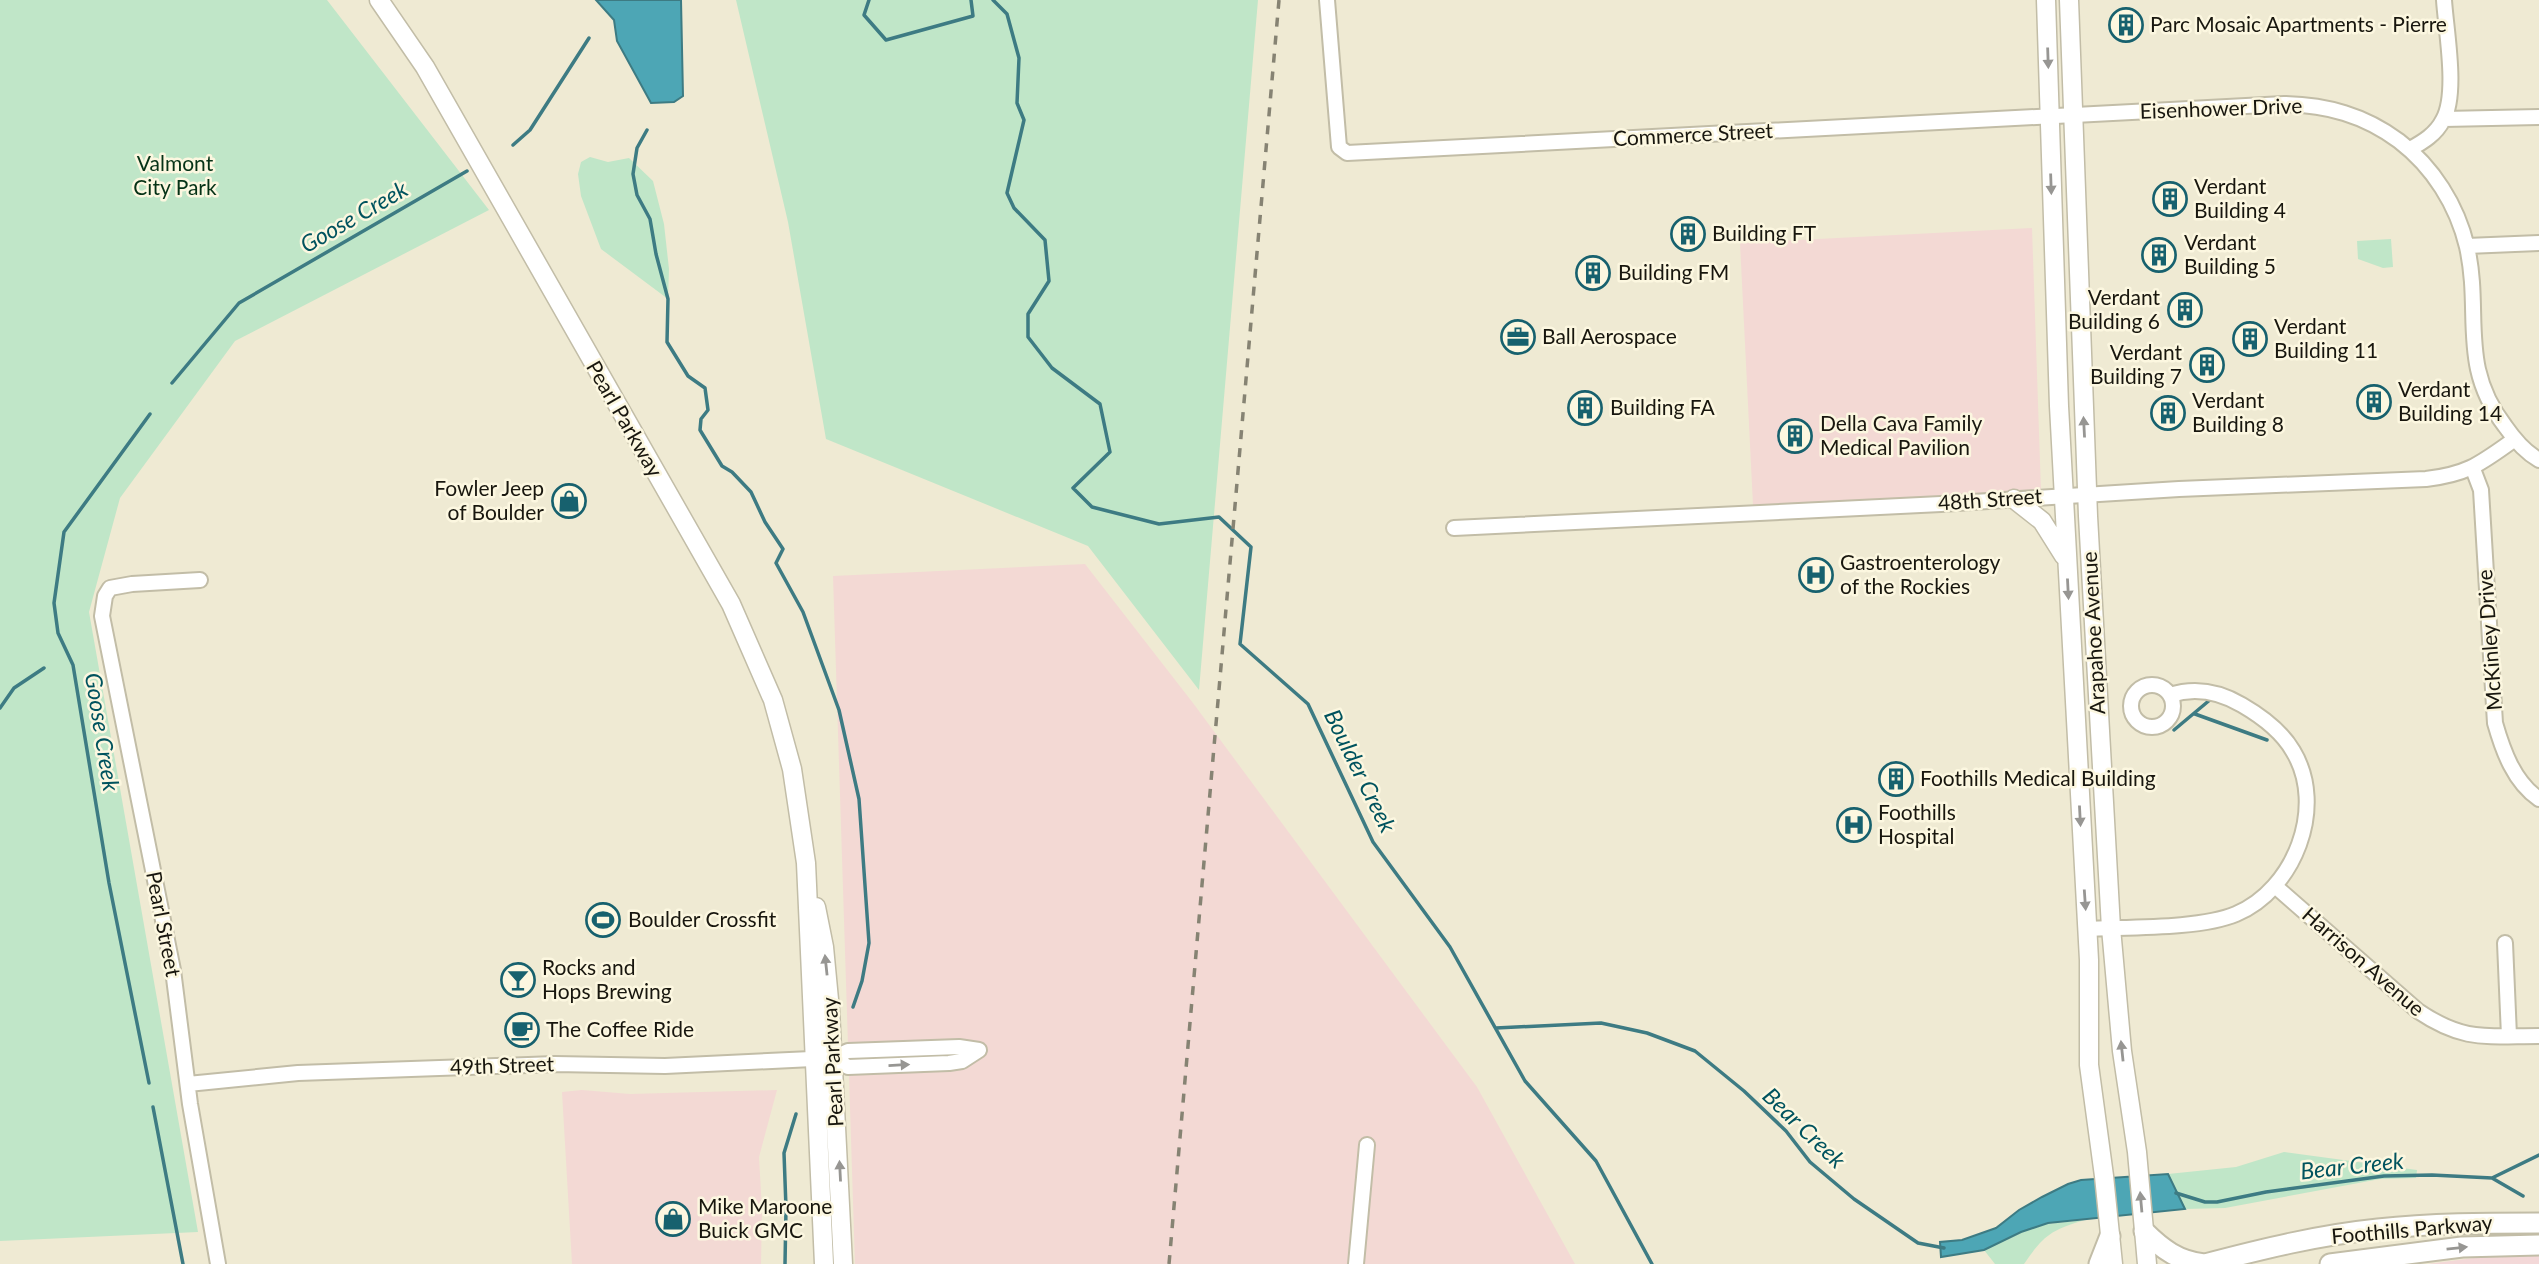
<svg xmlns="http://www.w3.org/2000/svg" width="2539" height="1264" viewBox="0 0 2539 1264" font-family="Lato,sans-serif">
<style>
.commercial{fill:#f3d9d4}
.education{fill:#f3d8d8}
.green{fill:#c0e6c8}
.water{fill:#4da6b5;stroke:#3d7b83;stroke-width:2}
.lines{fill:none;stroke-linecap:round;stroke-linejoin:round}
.stream{stroke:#3d7b83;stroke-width:3.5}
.minor-casing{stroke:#c2bda7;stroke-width:18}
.major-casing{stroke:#c2bda7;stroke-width:21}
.highway-casing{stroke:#c2bda7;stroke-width:23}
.minor{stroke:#fff;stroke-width:14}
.major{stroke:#fff;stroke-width:18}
.highway{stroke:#fff;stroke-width:19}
.rail{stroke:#868373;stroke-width:3.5;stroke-dasharray:9 9;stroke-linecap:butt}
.oneway{fill:#979693}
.labels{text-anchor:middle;stroke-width:5;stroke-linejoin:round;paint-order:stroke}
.poi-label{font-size:21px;fill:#18160e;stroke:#fcf7e0;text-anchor:start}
.street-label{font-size:21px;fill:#18160e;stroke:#fcf7e0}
.park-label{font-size:21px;fill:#053216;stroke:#fcf7e0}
.water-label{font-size:23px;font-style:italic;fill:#00535e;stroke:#fcf7e0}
</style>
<rect width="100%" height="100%" fill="#efead3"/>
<!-- commercial -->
<path class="commercial" d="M2032,228l9,263 -288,14 -13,-262z
M1085,564l108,139 284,384 98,177h-720l-22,-688z
M582,1090l48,4 147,-4 -18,67 3,53 -1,54h-189l-10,-172z"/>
<!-- education -->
<path class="education" d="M2539,1254v10h-111l69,-9z"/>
<!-- green -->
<path class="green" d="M0,0h327l162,210 -254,131 -115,157 -31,114 109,620 -198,9z
M736,0h522l-59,690 -111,-144 -262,-107 -38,-217z
M590,157l18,5 21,-4 24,23 11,43 5,45 -1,30 -67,-50 -20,-53 -3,-22 3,-12z
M2391,239l2,28 -10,1 -25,-9 -1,-18z
M2284,1152l133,18 -1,8 -36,1 -155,29 -40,1 -17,-35 68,-7z
M2085,1220c-34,10 -41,15 -61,44h-29l-11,-14 54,-25z"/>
<!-- water -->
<path class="water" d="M596,0h85l2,96 -9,6 -23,1 -34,-62 -3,-21z
M2168,1174l17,35 -137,14 -27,9 -37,18 -43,7 -1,-15 22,-2 34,-12 23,-18 23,-13 26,-13 13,-4z"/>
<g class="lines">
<!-- stream -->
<path class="stream" d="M869,0l-5,15 22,25 87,-24 -2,-16
M993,0l14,14 12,44 -2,45 7,17 -17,73 7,15 31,32 4,41 -21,33v23l24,31 48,36 10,48 -37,36 19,19 67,17 60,-7 32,30 -11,97 68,60 65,138 77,105 75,134 71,80 56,103
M647,130l-10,18 -4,26 4,21 13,24 6,35 12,45 -1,43 21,34 17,12 3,22 -7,9 -1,11 22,36 10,6 19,20 14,30 18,27 -7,14 27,49 36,98 20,89 10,144 -7,38 -9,26
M513,145l17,-15 59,-92
M172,383l67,-80 228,-132
M0,708l14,-20 30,-20
M2195,714l72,26
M2174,730l37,-31
M1496,1028l105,-5 46,10 48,18 49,40 42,40 24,31 44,37 64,44 26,5
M149,1083l-40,-200 -36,-218 -15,-32 -4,-30 10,-71 86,-118
M153,1107l30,157
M2492,1178l31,18
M2176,1193l29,9h12l49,-10 118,-16 48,-1 60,3 47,-23
M785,1264l1,-56 -2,-55 12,-39"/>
<!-- minor casing -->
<g class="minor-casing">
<path id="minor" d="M1327,0l12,147 8,6 937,-49c43,1 80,11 115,37 34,26 58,64 68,106 15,67 -9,118 38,179 9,13 20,26 34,34
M2444,119l95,-2
M2410,149c13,-7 26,-15 33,-29 15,-26 3,-89 1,-120
M2467,246l72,-3
M2473,469l8,21 14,233c8,28 19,59 44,76
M1454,528l487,-24 238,-15 247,-10c43,-5 55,-16 89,-40
M200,580l-68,4 -22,4 -5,8 -3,20 71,354 17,134 28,160
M2131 706a21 21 0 1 1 42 0a21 21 0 1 1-42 0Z
M2275,886l143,125c46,31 68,25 121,25
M2087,929c40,-2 114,0 149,-15 58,-24 91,-107 57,-163 -11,-19 -32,-35 -51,-46 -22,-13 -47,-18 -72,-10
M2505,943l4,93
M833,1058l15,9 101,-4 13,-2 17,-11
M188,1084l110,-11 257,-9 110,2 168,-8 15,-7 111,-4 20,3
M1356,1264l11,-119"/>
</g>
<!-- major casing -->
<g class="major-casing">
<path id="major" d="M379,0l46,67 306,537 42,96 19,69 14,94 18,401
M2046,0l13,406 30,554v105l15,111 9,88
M2069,0l19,516 23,412 11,123 15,101 10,112
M2014,499l28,22 22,35
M816,907l8,40 6,63 13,254"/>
</g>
<!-- highway casing -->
<g class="highway-casing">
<path id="highway" d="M2144,1231c18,18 34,30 60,33
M2099,1264l11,-28
M2205,1264c57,-15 114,-29 173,-35 54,-6 107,-6 161,-6
M2330,1264l132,-17 77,-2"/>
</g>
<!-- minor -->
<use href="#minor" class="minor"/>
<!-- major -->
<use href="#major" class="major"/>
<!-- highway -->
<use href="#highway" class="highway"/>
<!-- rail -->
<path class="rail" d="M1169,1264l110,-1264"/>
</g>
<!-- one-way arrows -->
<defs><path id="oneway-solid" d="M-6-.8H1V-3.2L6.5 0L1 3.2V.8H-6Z" transform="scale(1.75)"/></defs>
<g class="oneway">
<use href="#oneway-solid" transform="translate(2048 58) rotate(88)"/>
<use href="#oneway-solid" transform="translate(2051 184) rotate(88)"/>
<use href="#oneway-solid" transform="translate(2084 427) rotate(-93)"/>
<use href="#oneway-solid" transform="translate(2068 589) rotate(87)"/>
<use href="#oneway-solid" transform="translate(2080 816) rotate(87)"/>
<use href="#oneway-solid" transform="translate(2085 900) rotate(86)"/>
<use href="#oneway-solid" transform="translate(826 965) rotate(-96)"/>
<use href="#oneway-solid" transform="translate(2122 1051) rotate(-96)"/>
<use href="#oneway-solid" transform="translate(899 1065) rotate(-3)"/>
<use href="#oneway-solid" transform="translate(840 1171) rotate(-93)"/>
<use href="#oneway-solid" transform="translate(2141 1202) rotate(-95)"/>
<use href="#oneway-solid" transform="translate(2457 1248) rotate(-6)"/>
</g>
<!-- icons -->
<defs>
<g id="building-ring" transform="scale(1.75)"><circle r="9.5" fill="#fcf7e0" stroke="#17616e" stroke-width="1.5"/><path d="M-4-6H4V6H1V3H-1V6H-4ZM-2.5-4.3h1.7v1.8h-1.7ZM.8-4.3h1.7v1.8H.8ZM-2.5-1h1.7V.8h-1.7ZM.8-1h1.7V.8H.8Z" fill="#17616e"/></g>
<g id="office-ring" transform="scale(1.75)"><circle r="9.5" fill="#fcf7e0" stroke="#17616e" stroke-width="1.5"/><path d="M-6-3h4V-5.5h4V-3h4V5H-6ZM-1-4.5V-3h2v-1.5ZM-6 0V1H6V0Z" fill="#17616e"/></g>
<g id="shop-ring" transform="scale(1.75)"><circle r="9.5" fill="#fcf7e0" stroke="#17616e" stroke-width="1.5"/><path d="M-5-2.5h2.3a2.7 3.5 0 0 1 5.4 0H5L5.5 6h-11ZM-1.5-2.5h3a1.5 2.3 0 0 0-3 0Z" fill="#17616e"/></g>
<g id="hospital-ring" transform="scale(1.75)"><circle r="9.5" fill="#fcf7e0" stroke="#17616e" stroke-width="1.5"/><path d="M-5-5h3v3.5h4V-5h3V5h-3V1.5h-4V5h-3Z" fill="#17616e"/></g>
<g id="stadium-ring" transform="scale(1.75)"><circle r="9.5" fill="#fcf7e0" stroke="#17616e" stroke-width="1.5"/><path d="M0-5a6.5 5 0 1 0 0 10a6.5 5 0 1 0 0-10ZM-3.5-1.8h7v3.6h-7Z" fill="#17616e"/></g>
<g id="bar-ring" transform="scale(1.75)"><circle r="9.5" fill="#fcf7e0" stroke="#17616e" stroke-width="1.5"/><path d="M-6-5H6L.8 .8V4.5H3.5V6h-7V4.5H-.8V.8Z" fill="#17616e"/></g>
<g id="cafe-ring" transform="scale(1.75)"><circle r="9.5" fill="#fcf7e0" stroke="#17616e" stroke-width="1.5"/><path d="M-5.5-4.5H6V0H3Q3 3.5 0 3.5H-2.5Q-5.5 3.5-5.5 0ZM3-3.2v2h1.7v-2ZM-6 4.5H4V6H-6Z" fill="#17616e"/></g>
</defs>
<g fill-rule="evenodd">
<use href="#building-ring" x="2126" y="25"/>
<use href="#building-ring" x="2170" y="199"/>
<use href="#building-ring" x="1688" y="234"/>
<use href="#building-ring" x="2159" y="255"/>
<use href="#building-ring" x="1593" y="273"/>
<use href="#building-ring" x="2185" y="310"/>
<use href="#office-ring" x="1518" y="337"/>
<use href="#building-ring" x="2250" y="339"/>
<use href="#building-ring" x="2207" y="365"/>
<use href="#building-ring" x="2374" y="402"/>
<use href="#building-ring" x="1585" y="408"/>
<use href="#building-ring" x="2168" y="413"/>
<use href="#building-ring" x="1795" y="436"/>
<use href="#shop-ring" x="569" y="501"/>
<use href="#hospital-ring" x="1816" y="575"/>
<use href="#building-ring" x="1896" y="779"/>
<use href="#hospital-ring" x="1854" y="825"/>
<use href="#stadium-ring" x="603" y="920"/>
<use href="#bar-ring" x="518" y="980"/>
<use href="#cafe-ring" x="522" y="1030"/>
<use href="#shop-ring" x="673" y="1219"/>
</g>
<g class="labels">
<!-- poi labels -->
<g class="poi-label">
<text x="2150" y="32">Parc Mosaic Apartments - Pierre</text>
<text x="2194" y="194">Verdant<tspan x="2194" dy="24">Building 4</tspan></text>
<text x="1712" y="241">Building FT</text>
<text x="2184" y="250">Verdant<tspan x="2184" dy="24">Building 5</tspan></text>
<text x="1618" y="280">Building FM</text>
<text x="2160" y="305" text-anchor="end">Verdant<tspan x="2160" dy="24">Building 6</tspan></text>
<text x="2274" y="334">Verdant<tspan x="2274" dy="24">Building 11</tspan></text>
<text x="1542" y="344">Ball Aerospace</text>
<text x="2182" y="360" text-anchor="end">Verdant<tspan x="2182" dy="24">Building 7</tspan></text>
<text x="2398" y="397">Verdant<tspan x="2398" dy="24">Building 14</tspan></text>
<text x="2192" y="408">Verdant<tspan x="2192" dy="24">Building 8</tspan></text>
<text x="1610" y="415">Building FA</text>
<text x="1820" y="431">Della Cava Family<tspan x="1820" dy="24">Medical Pavilion</tspan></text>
<text x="544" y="496" text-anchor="end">Fowler Jeep<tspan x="544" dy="24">of Boulder</tspan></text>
<text x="1840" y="570">Gastroenterology<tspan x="1840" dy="24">of the Rockies</tspan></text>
<text x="1920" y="786">Foothills Medical Building</text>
<text x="1878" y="820">Foothills<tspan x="1878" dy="24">Hospital</tspan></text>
<text x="628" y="927">Boulder Crossfit</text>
<text x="542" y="975">Rocks and<tspan x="542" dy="24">Hops Brewing</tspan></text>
<text x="546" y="1037">The Coffee Ride</text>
<text x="698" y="1214">Mike Maroone<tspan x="698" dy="24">Buick GMC</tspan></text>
</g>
<!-- street labels -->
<g class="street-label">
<text transform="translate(2221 109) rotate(-2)" y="7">Eisenhower Drive</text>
<text transform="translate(1693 135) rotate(-3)" y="7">Commerce Street</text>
<text transform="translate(624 419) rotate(60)" y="7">Pearl Parkway</text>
<text transform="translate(1990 500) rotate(-4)" y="7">48th Street</text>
<text transform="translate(2094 633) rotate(-93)" y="7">Arapahoe Avenue</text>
<text transform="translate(2490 640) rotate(-94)" y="7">McKinley Drive</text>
<text transform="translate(163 924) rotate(79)" y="7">Pearl Street</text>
<text transform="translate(2363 962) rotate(41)" y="7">Harrison Avenue</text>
<text transform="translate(833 1062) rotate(-93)" y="7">Pearl Parkway</text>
<text transform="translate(502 1066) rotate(-2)" y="7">49th Street</text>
<text transform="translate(2412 1230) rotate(-5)" y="7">Foothills Parkway</text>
</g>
<!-- park labels -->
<g class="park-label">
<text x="175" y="171">Valmont<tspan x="175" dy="24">City Park</tspan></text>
</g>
<!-- water labels -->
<g class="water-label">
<text transform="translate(354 217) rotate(-30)" y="8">Goose Creek</text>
<text transform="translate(102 732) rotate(81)" y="8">Goose Creek</text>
<text transform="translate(1360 771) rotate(64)" y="8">Boulder Creek</text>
<text transform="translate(1804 1128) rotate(44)" y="8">Bear Creek</text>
<text transform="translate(2352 1166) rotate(-6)" y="8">Bear Creek</text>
</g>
</g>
</svg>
